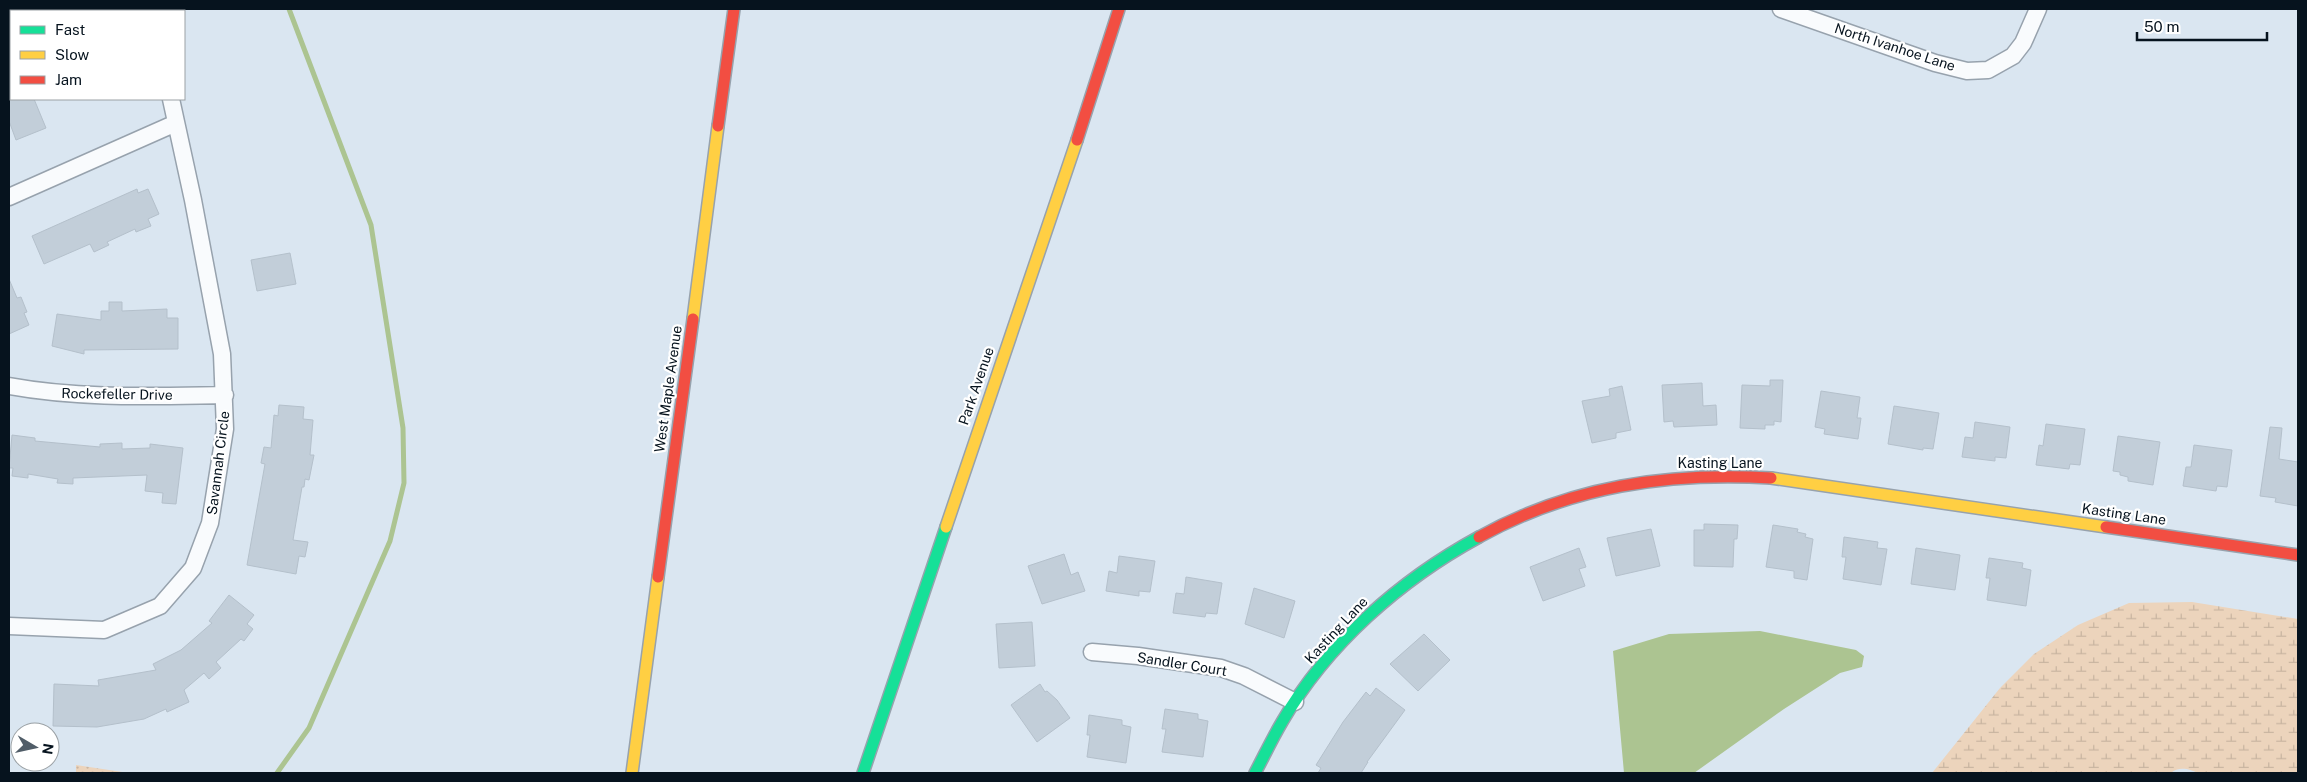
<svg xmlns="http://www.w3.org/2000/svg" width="2307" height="782" viewBox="0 0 2307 782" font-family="'Public Sans',sans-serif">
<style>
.wetland{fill:url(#wetland-marsh)}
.park{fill:url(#park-dots)}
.water{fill:#acc491}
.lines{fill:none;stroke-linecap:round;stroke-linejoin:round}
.stream{stroke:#acc491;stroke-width:5}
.building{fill:#c2ced9;stroke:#b4c0cb}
.street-casing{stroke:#97a2ad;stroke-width:19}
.fast-casing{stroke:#97a2ad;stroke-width:14}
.slow-casing{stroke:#97a2ad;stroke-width:14}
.jam-casing{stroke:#97a2ad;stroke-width:14}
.street{stroke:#f9fbfd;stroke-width:16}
.fast{stroke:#16e098;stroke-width:11}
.slow{stroke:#ffcf43;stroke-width:11}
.jam{stroke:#f24e42;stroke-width:11}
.labels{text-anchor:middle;stroke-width:4.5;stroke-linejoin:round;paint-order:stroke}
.street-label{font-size:14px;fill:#06131e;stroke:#fff}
</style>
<defs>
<pattern id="wetland-marsh" width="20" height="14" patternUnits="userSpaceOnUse" patternTransform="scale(1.25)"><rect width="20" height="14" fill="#ecd4bc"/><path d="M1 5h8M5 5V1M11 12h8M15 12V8" fill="none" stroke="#c9b5a1"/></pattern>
<pattern id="park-dots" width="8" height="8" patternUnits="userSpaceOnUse" patternTransform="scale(1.25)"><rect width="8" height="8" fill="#ecd4bc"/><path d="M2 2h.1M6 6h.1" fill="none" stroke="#c9b5a1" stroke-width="1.8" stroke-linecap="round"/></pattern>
</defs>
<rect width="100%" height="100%" fill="#dae6f1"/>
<!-- wetland -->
<path class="wetland" d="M2192,602l106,17v154h-101c-6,-4 -19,-7 -26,0h-239l68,-85 34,-34 44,-29 51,-22z"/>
<!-- park -->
<path class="park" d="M76,765l53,8h-53z"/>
<!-- water -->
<path class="water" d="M1760,631l96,19 8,6 -2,11 -22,6 -56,36 -90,64h-70l-11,-122 56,-17z"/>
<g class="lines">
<!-- stream -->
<path class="stream" d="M277,773l32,-45 81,-187 14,-58 -1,-55 -32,-203 -82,-216"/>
</g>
<!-- building -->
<path class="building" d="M9,99h25l12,29 -30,12 -7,-19z
M137,189l1,4 10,-4 11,25 -11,5 3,7 -15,6 -1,-3 -28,13 2,3 -15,7 -4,-8 -46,20 -12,-28z
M290,253l6,31 -39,7 -6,-31z
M9,279l8,19 4,-1 6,15 -3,1 5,12 -20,9z
M109,302h13v9l45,-2v9h11v31l-94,1v4l-32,-8 5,-32 44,6v-9h8z
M1770,380h13l-2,42 -7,-1v4h-9v4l-25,-1 2,-43 28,1z
M1702,383l1,23 13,-1 1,20 -43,2 -1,-6 -9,1 -2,-37z
M1622,386l9,44 -15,3v5l-24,5 -10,-42 28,-5 -1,-7z
M1821,391l39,6 -3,21h4l-3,21 -34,-5 1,-5 -10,-2z
M279,405l25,2 -1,12 10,1 -3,35h4l-5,25 -4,-1 -1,8h-2l-9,53 15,2 -3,15 -6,-1 -3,18 -49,-9 18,-101 -4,-1 3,-16 7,1 3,-33 4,1z
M1894,406l45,7 -6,36 -10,-1v2l-35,-6z
M1975,422l35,5 -4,31 -11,-1v4l-33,-4 3,-20 8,1z
M2046,424l39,5 -5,36 -10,-1 -1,5 -33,-4 3,-20 4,1z
M2270,427l12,1 -3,31 19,3v44l-23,-4 1,-4 -16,-2z
M12,435l23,3v3l65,6v-3l22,-1v6l28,-1v-4l33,4 -7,56 -14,-1 1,-10 -18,-2 2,-16 -74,3v6l-16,-1 1,-4 -30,-5v4l-16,-2 1,-8h-4z
M2118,436l42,6 -7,43 -25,-4v-4l-8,-2v-3l-7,-1z
M2194,445l38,5 -5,37 -10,-1 -1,5 -33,-5 3,-19h5z
M1704,524l34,1 -1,14h-3l-1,28 -39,-1v-36h10z
M1773,525l25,4 -1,3 9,2 -1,3 8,2 -6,41 -13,-2v-7l-28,-4z
M1651,529l9,37 -44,10 -9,-38z
M1844,537l34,5 -1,6 10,1 -6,36 -38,-6 3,-22h-4z
M1579,548l7,19 -7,2 6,17 -42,15 -13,-34z
M1916,548l44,7 -5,35 -44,-6z
M1064,554l7,21 7,-3 7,19 -43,13 -14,-38z
M1119,556l36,5 -5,31 -11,-1v5l-33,-5 3,-20 8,2z
M1989,558l34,5 -1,5 9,2 -5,36 -39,-6 3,-22h-4z
M1186,577l36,6 -5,31 -11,-1 -1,4 -32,-4 3,-20 8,1z
M1254,588l41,13 -11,37 -39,-14z
M229,595l25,20 -7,9 6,5 -9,12 -3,-2 -25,23 5,6 -12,11 -5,-6 -20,17 5,12 -22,10 -1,-3 -22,10 -47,8 -44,-1 1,-42 45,2 -1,-6 58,-10 -3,-6 28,-14 31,-27 -3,-2z
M1032,622l3,44 -36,2 -3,-44z
M1424,634l26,26 -32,31 -28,-27z
M1040,684l5,8 2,-1 10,9 13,18 -33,24 -26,-37z
M1376,688l29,22 -38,52h1l-7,11h-43l3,-5 -5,-3 27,-43 23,-30 4,4z
M1165,709l33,5v5l10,2 -5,36 -41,-5 4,-23h-4z
M1089,715l33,5v5l9,2 -5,36 -39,-6 3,-22h-3z"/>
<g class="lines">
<!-- street casing -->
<g class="street-casing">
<path id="street" d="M141,9l1,2
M1781,9l154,54 32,8 21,-1 25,-14 10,-13 15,-34
M9,197l167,-74
M9,386c71,13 143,10 216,9
M9,626l95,4 56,-24 33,-38 17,-45 15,-94 -3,-75 -29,-154 -22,-101
M1092,652l46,4 83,12 23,8 51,26"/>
</g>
<!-- fast casing -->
<g class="fast-casing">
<path id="fast" d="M863,773l83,-246
M1255,773c9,-17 17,-34 27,-51 45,-78 118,-142 197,-185"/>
</g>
<!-- slow casing -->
<g class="slow-casing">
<path id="slow" d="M693,319l25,-193
M1771,478l335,49
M946,527l131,-387
M632,773l26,-196"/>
</g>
<!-- jam casing -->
<g class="jam-casing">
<path id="jam" d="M718,126l16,-117
M1077,140l42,-131
M2106,527l192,28
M1479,537c92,-51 189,-65 292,-59
M658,577l35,-258"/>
</g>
<!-- street -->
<use href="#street" class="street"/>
<!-- fast -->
<use href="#fast" class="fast"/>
<!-- slow -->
<use href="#slow" class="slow"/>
<!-- jam -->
<use href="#jam" class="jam"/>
</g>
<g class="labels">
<!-- street labels -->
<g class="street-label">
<text transform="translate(1895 47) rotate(18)" y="5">North Ivanhoe Lane</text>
<text transform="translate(976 386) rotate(-71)" y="5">Park Avenue</text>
<text transform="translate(668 389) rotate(-82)" y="5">West Maple Avenue</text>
<text transform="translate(117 394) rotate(1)" y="5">Rockefeller Drive</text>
<text transform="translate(218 463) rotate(-83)" y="5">Savannah Circle</text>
<text x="1720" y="468">Kasting Lane</text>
<text transform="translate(2124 514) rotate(8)" y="5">Kasting Lane</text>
<text transform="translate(1336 630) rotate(-47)" y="5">Kasting Lane</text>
<text transform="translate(1182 664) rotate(9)" y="5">Sandler Court</text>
</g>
</g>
<!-- border -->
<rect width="2307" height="782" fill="none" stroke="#06131e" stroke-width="20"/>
<!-- legend -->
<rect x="10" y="10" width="175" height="90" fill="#ffffff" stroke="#9ba1a5"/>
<rect x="20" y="26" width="25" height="8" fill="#16e098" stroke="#9ba1a5"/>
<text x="55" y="35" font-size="15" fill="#06131e">Fast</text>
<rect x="20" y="51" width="25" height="8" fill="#ffcf43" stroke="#9ba1a5"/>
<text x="55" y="60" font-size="15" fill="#06131e">Slow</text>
<rect x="20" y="76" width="25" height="8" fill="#f24e42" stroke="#9ba1a5"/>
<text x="55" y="85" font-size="15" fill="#06131e">Jam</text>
<!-- north arrow -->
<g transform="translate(35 747) rotate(99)"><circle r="24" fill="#ffffff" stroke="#9ba1a5"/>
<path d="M0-4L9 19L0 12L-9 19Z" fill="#505d68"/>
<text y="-8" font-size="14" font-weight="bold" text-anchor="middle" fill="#06131e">N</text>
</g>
<!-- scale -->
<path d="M2137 32v8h130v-8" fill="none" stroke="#06131e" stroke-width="2.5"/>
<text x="2144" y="32" font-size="15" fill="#06131e" stroke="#ffffff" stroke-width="4" paint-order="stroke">50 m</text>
</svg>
